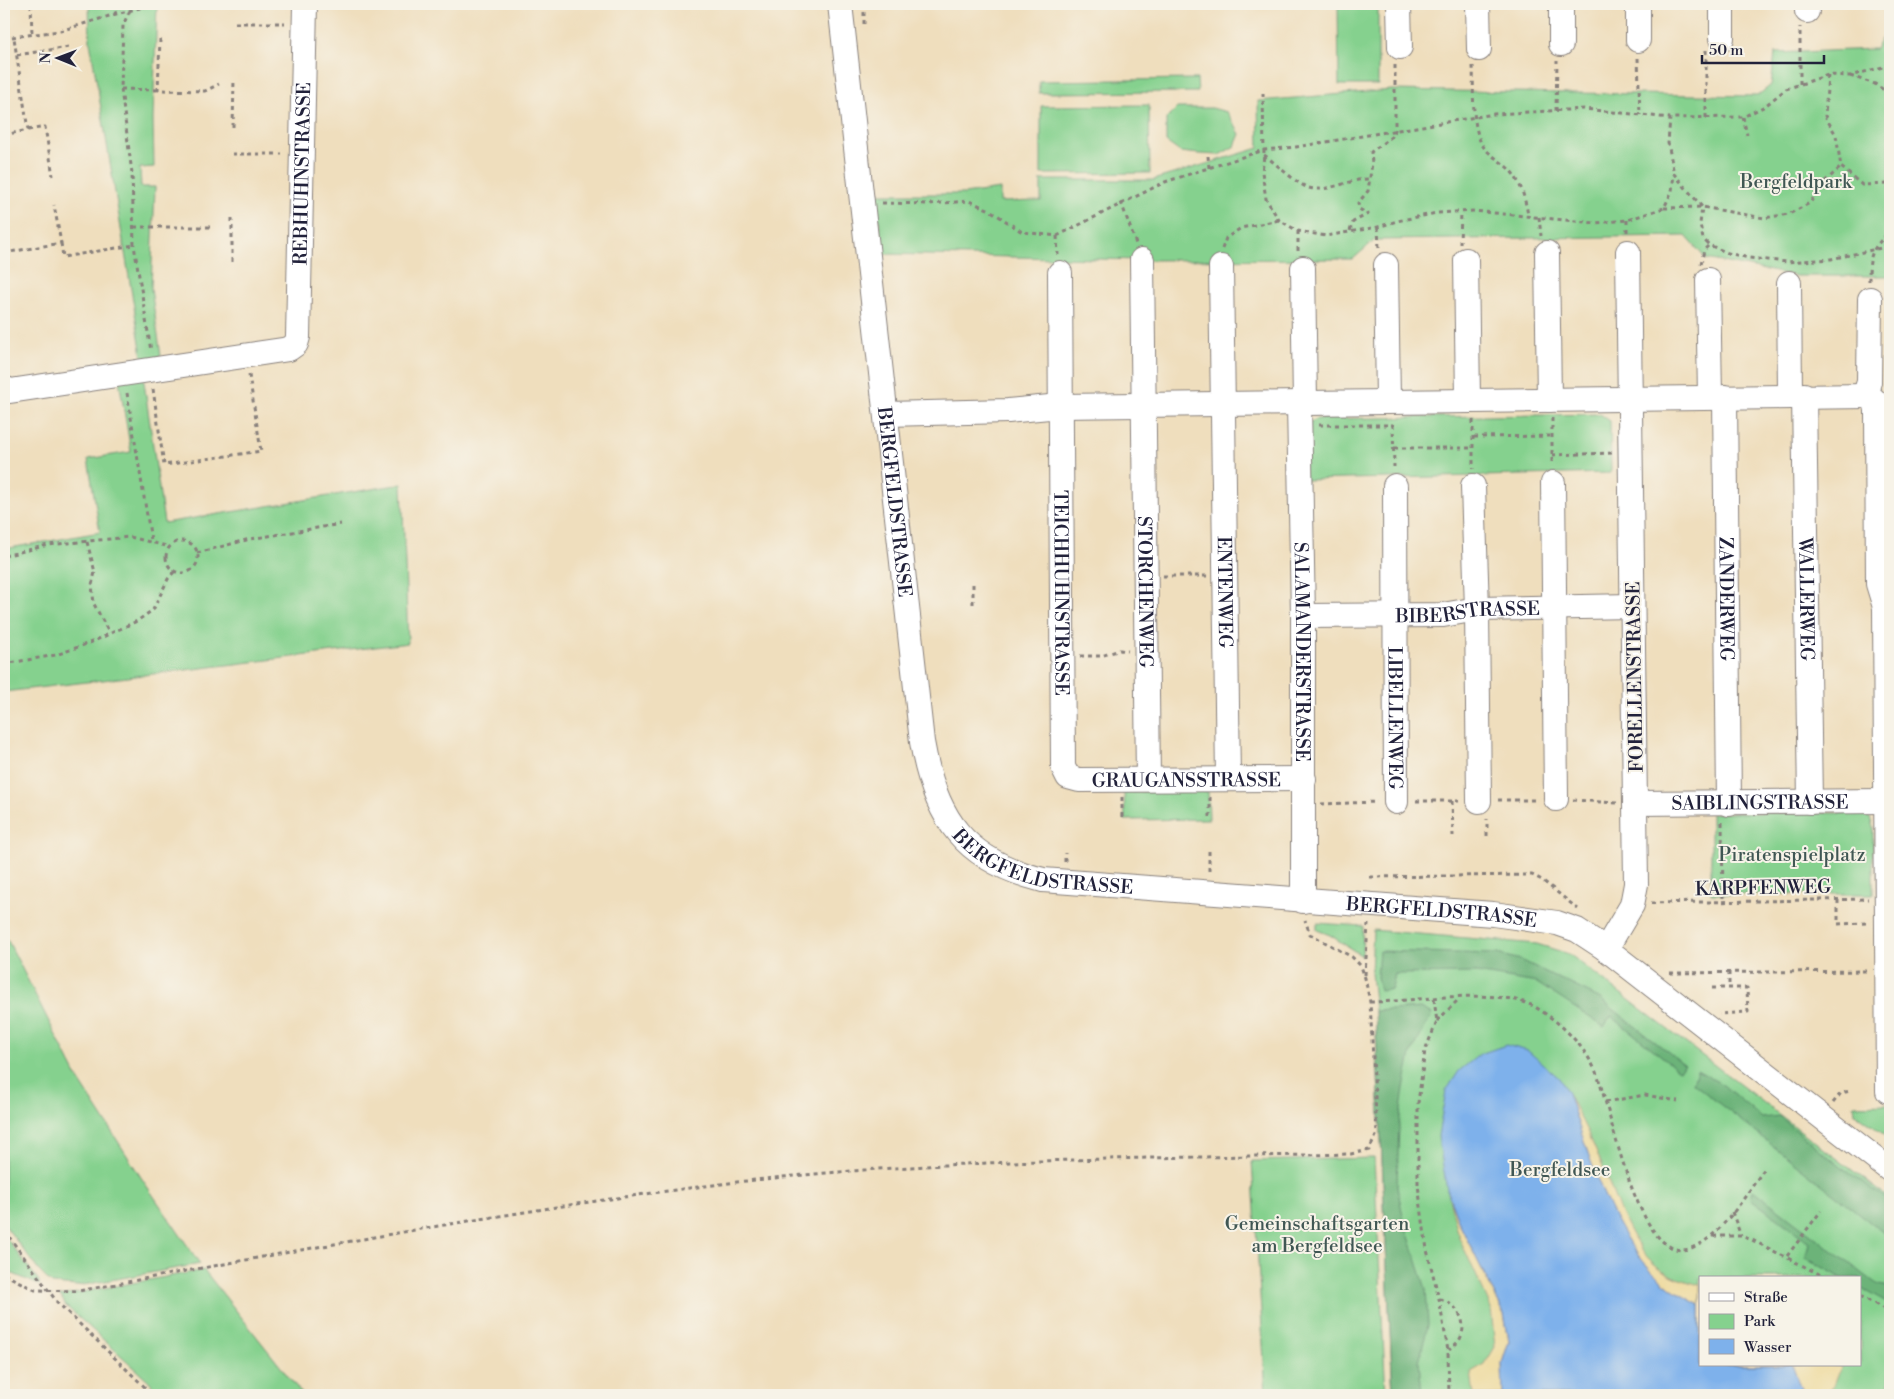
<svg xmlns="http://www.w3.org/2000/svg" width="1894" height="1399" viewBox="0 0 1894 1399" font-family="'Libre Bodoni',serif">
<style>
.green{fill:#85d18e;stroke:#547a64;fill-rule:evenodd}
.forest{fill:#6cb379;stroke:#476a5a}
.sand{fill:#eeda9e;stroke:#887e6c}
.water{fill:#7eb1eb;stroke:#506a93}
.lines{fill:none;stroke-linecap:round;stroke-linejoin:round}
.minor-casing{stroke:#88807c;stroke-width:26}
.path{stroke:#88807c;stroke-width:3;stroke-dasharray:4 4;stroke-linecap:butt}
.minor{stroke:#fff;stroke-width:24}
.labels{text-anchor:middle;stroke-width:4;stroke-linejoin:round;paint-order:stroke}
.street-label{font-size:19px;fill:#22223b;stroke:#f7f3e8}
.park-label{font-size:19px;fill:#405754;stroke:#f7f3e8}
</style>
<rect width="100%" height="100%" fill="#f7f3e8"/>
<filter id="ink" filterUnits="userSpaceOnUse"><feTurbulence type="fractalNoise" baseFrequency=".02" numOctaves="2"/><feDisplacementMap in="SourceGraphic" scale="10" xChannelSelector="R" yChannelSelector="G"/><feConvolveMatrix kernelMatrix="1 2 1 2 8 2 1 2 1" color-interpolation-filters="sRGB"/></filter>
<filter id="wash" filterUnits="userSpaceOnUse"><feTurbulence type="fractalNoise" baseFrequency=".0096" numOctaves="4" result="noise"/><feDisplacementMap in="SourceGraphic" scale="20" xChannelSelector="R" yChannelSelector="G"/><feGaussianBlur stdDeviation="1.12" result="paint"/><feColorMatrix in="noise" values="0 0 0 0 0 0 0 0 0 0 0 0 0 0 0 0 0 1.4 0 .05"/><feComposite in="paint" operator="in"/></filter>
<g filter="url(#wash)">
<rect width="100%" height="100%" fill="#efdebd"/>
<!-- green -->
<path class="green" d="M89,4h68l-4,115 1,48 -14,1 1,19h14l-4,102 10,67 -18,5 -53,-319z
M1338,4h40v81h-39z
M1890,24v252h-93l-91,-17 -20,-23 -311,4 -22,19 -211,1 -259,-6 -7,-60h88l36,-5v13l41,-1v-21h112l106,-32 -1,-47 134,-11 365,6 14,-11 4,-32 100,-4z
M1197,79l1,13 -159,1v-12z
M1149,105l1,68 -109,1v-68z
M1177,108h35l15,4 13,22 -5,12 -16,9 -20,-1 -19,-2 -14,-10v-23z
M143,375l21,148 238,-39 6,159 -404,49v-143l96,-17 -12,-73 43,-7 -12,-72z
M1600,414l10,7 1,52 -307,7v-52l11,-9z
M1208,791l1,28 -84,1 -1,-28z
M1711,813h153l6,5 3,9v67h-162z
M1317,923l46,3 -1,30 -32,-21 -13,-5z
M1373,930l164,14 32,10 321,245v196h-497l-18,-384 -4,-38zM1700,1278h160v87h-160z
M4,933l74,146 66,103 56,82 -123,22 -25,-2 -13,-13 -35,-47z
M1890,1104v35l-35,-26 -1,-8z
M1374,1158l12,237h-120l-14,-234z
M4,1235l35,46v4l-35,-15z
M204,1270l99,125h-142l-13,-15 -82,-74 -6,-10z"/>
<!-- forest -->
<path class="forest" d="M1379,951l118,3 24,6 78,38 86,67 -6,5 -68,-54 -7,11 -67,-44 -60,-10 -82,1 -3,15 -12,2 -3,-14z
M1421,1008l11,6 -21,40 -7,34 -5,37 -2,61 7,35 22,68 2,36 -9,36 3,34h-29l-18,-384z
M1697,1070l26,15 39,33 17,-2 62,51 49,34v35l-5,-2 -192,-151z
M1753,1190l125,95 12,2v18l-30,-17v-10h-18l-36,-20 3,-16 -58,-43z"/>
<!-- sand -->
<path class="sand" d="M1568,1093c9,19 20,38 28,58 16,35 30,92 62,116 13,10 27,14 42,18v20c-83,-38 -105,-133 -132,-212z
M1447,1190l11,31 46,93 5,27 -7,22 1,32h-29l-3,-23 14,-8 10,-17 -4,-39 -32,-71z
M1792,1365h51l-5,7 -9,23h-26z"/>
<!-- water -->
<path class="water" d="M1506,1045l22,6 31,27 9,15c27,79 49,174 132,212v60h92l11,30h-300l-1,-32 7,-22 -5,-27 -46,-93 -11,-31 -9,-54 8,-45 13,-20 21,-17z"/>
</g>
<g filter="url(#ink)">
<g class="lines">
<!-- minor casing -->
<g class="minor-casing">
<g id="minor">
<path id="s1" d="M840,4l82,738c13,77 43,119 121,138l450,34 64,9 20,7 29,19 284,221"/>
<path d="M1399,4l1,43"/>
<path d="M1478,4l1,45"/>
<path d="M1561,4v40"/>
<path d="M1722,4v34"/>
<path d="M1807,4v7"/>
<path d="M1638,40v-36"/>
<path d="M1547,253l2,147"/>
<path id="s2" d="M1142,260l6,519"/>
<path d="M1466,260l2,140"/>
<path d="M1386,265l2,136"/>
<path id="s3" d="M1221,267l7,512"/>
<path d="M1303,268l2,135"/>
<path id="s4" d="M1060,273l3,494 5,10 11,3 225,-1"/>
<path d="M1708,280l2,117"/>
<path d="M1789,283l1,112"/>
<path id="s5" d="M4,388l6,3 279,-42 7,-5 2,-7 7,-333"/>
<path d="M1865,394l4,-12 1,-83"/>
<path id="s6" d="M1804,395l6,407"/>
<path d="M1870,396l5,5 2,9 1,174 7,23 3,484h2"/>
<path id="s7" d="M1725,397l4,407"/>
<path id="s8" d="M1299,404l4,212v285"/>
<path d="M887,414l121,-3 52,-5 810,-10"/>
<path d="M1553,483l3,316"/>
<path id="s9" d="M1395,486l1,316"/>
<path d="M1473,486l4,123 2,192"/>
<path id="s10" d="M1303,616l140,-1 34,-6 155,-3"/>
<path id="s11" d="M1635,803l250,-2"/>
<path d="M1606,949l26,-44 4,-21 -8,-632"/>
</g>
</g>
<!-- path -->
<path class="path" d="M31,4l1,30
M112,4l4,10 39,-10
M133,4l-10,21 -2,64 11,84 2,72 17,106
M864,4v24
M235,23h50
M4,38l56,-7 56,-17
M160,39l-2,51 47,1 14,-7
M1706,50v69
M17,55l52,-8
M1638,58l2,57
M1890,65l-40,11 -22,-1 -42,14 -21,17 -22,11 -73,1 -2,25 6,31 28,33 -2,17 3,15 6,6 19,8 21,5 38,4 44,-3 59,-13
M1473,66c1,23 -2,55 8,77 6,11 19,17 28,26 12,12 16,30 19,46
M1828,75l-3,41 11,19 5,32 21,18 28,-1
M1850,76l25,8 15,10
M1800,84v-57
M121,89l37,1
M1263,93l1,62 -2,17 4,27 13,21 19,11 28,5 52,-9 19,-6 40,-8 37,-2 121,12 32,-3 37,-12 8,-17 2,-17
M1556,111l1,-50
M1743,117l4,18
M233,127l1,-48
M28,130l17,-3 8,49
M4,135l24,-5 -14,-92
M232,154h50
M1264,155c12,8 32,29 45,33 19,5 42,-10 62,-9
M1208,156l1,12
M1121,202l15,42
M882,203l47,1 40,-3 21,9 32,22 35,4 108,-54 99,-32 32,-3 198,-33 90,-5 86,9
M1664,208l38,-1 62,11 25,-4 21,-11 13,-20 18,-16
M1539,217l2,19
M1627,220v15
M134,227h80
M1378,227l1,22
M1298,231v20
M1350,231l3,-9 15,-8 -9,-5 -1,-6 10,-12 4,-28 -1,-11 20,-15 4,-7v-65
M1057,236l1,19
M61,243l2,14 71,-12
M1460,244l1,-32
M1222,249l4,-11 15,-10 38,-8
M4,253l57,-10 -7,-38
M232,262v-48
M1701,264l3,-14 5,-5
M1869,281c0,-27 2,-31 21,-50
M153,389l11,76 97,-14 -12,-76
M127,393l24,147
M1552,418v46
M1473,420v49
M1393,424l1,43
M1319,425h74
M1474,437l78,-1
M1394,448h79
M1552,455l60,-2
M166 557a16 16 0 1 1 32 0a16 16 0 1 1-32 0Z
M87,542l8,30 -3,13 2,19 15,29
M197,553l53,-14 91,-15
M4,556l44,-11 82,-8 40,10
M1163,576h44
M973,584v24
M1080,656h21l19,-6 8,1
M4,664l52,-9 36,-13 45,-21 16,-11 15,-31 6,-7
M1122,797v23
M1210,797v22
M1498,800h39
M1573,800l44,3
M1416,801h43
M1452,801l1,35
M1321,804l56,-2
M1722,822l1,80
M1487,836v-17
M1209,851v24
M1065,862v-9
M1370,877l162,-2 10,5 36,29
M1838,900v24l31,-1
M1651,903l217,-4
M1729,972v16
M1670,973l198,-2
M1365,975l3,-51
M1712,988h35l1,24 -29,2
M1434,999l3,23 -12,28 -7,53v82l9,65 12,49 9,52 1,44
M1370,1002c44,0 127,-16 165,5 24,14 50,39 61,65 14,32 41,191 92,177 31,-8 59,-56 77,-81
M1437,1021l22,-22
M1605,1102l40,-7 33,6
M1833,1103l8,-10 9,-2
M1732,1212l9,24
M4,1230l53,72 96,93
M1713,1236h28l11,4 75,38
M1787,1256l34,-45
M1889,1264h1
M4,1274l31,16 44,1c214,-40 427,-80 642,-107 209,-26 420,-25 630,-30l18,-4 8,-16 -7,-132 -5,-24 -4,-12 -9,-9 -42,-23 -5,-14
M1860,1296l30,16
M1440,1299c16,4 29,23 20,40 -2,4 -8,8 -11,11"/>
<!-- minor -->
<use href="#minor" class="minor"/>
</g>
</g>
<g class="labels">
<!-- street labels -->
<g class="street-label">
<text dy="7" stroke="none"><textPath href="#s5" startOffset="468">REBHUHNSTRASSE</textPath></text>
<text dy="7" stroke="none"><textPath href="#s1" startOffset="501">BERGFELDSTRASSE</textPath></text>
<text dy="7" stroke="none"><textPath href="#s3" startOffset="325">ENTENWEG</textPath></text>
<text dy="7" stroke="none"><textPath href="#s4" startOffset="320">TEICHHUHNSTRASSE</textPath></text>
<text dy="7" stroke="none"><textPath href="#s2" startOffset="332">STORCHENWEG</textPath></text>
<text dy="7" stroke="none"><textPath href="#s6" startOffset="204">WALLERWEG</textPath></text>
<text dy="7" stroke="none"><textPath href="#s7" startOffset="202">ZANDERWEG</textPath></text>
<text dy="7" stroke="none"><textPath href="#s10" startOffset="165">BIBERSTRASSE</textPath></text>
<text dy="7" stroke="none"><textPath href="#s8" startOffset="248">SALAMANDERSTRASSE</textPath></text>
<text transform="translate(1634 677) rotate(-91)" y="7">FORELLENSTRASSE</text>
<text dy="7" stroke="none"><textPath href="#s9" startOffset="232">LIBELLENWEG</textPath></text>
<text dy="7" stroke="none"><textPath href="#s4" startOffset="624">GRAUGANSSTRASSE</textPath></text>
<text dy="7" stroke="none"><textPath href="#s11" startOffset="125">SAIBLINGSTRASSE</textPath></text>
<text dy="7" stroke="none"><textPath href="#s1" startOffset="935">BERGFELDSTRASSE</textPath></text>
<text transform="translate(1763 887) rotate(-1)" y="7">KARPFENWEG</text>
<text dy="7" stroke="none"><textPath href="#s1" startOffset="1340">BERGFELDSTRASSE</textPath></text>
</g>
<!-- park labels -->
<g class="park-label">
<text x="1796" y="188">Bergfeldpark</text>
<text x="1792" y="861">Piratenspielplatz</text>
<text x="1560" y="1176">Bergfeldsee</text>
<text x="1317" y="1230">Gemeinschaftsgarten<tspan x="1317" dy="22">am Bergfeldsee</tspan></text>
</g>
</g>
<!-- margin -->
<rect width="1894" height="1399" fill="none" stroke="#f7f3e8" stroke-width="20"/>
<!-- legend -->
<rect x="1699" y="1276" width="162" height="90" fill="#f7f3e8" stroke="#a29fa3"/>
<rect x="1709" y="1293" width="25" height="8" fill="#ffffff" stroke="#a29fa3"/>
<text x="1744" y="1302" font-size="15" fill="#22223b">Straße</text>
<rect x="1709" y="1314" width="25" height="15" fill="#85d18e" stroke="#a29fa3"/>
<text x="1744" y="1326" font-size="15" fill="#22223b">Park</text>
<rect x="1709" y="1339" width="25" height="15" fill="#7eb1eb" stroke="#a29fa3"/>
<text x="1744" y="1352" font-size="15" fill="#22223b">Wasser</text>
<!-- north arrow -->
<g transform="translate(58 58) rotate(271)" stroke="#f7f3e8" stroke-width="4" paint-order="stroke">
<path d="M0-4L9 19L0 12L-9 19Z" fill="#22223b"/>
<text y="-8" font-size="14" font-weight="bold" text-anchor="middle" fill="#22223b">N</text>
</g>
<!-- scale -->
<path d="M1702 55v8h122v-8" fill="none" stroke="#22223b" stroke-width="2.5"/>
<text x="1709" y="55" font-size="15" fill="#22223b" stroke="#f7f3e8" stroke-width="4" paint-order="stroke">50 m</text>
</svg>
